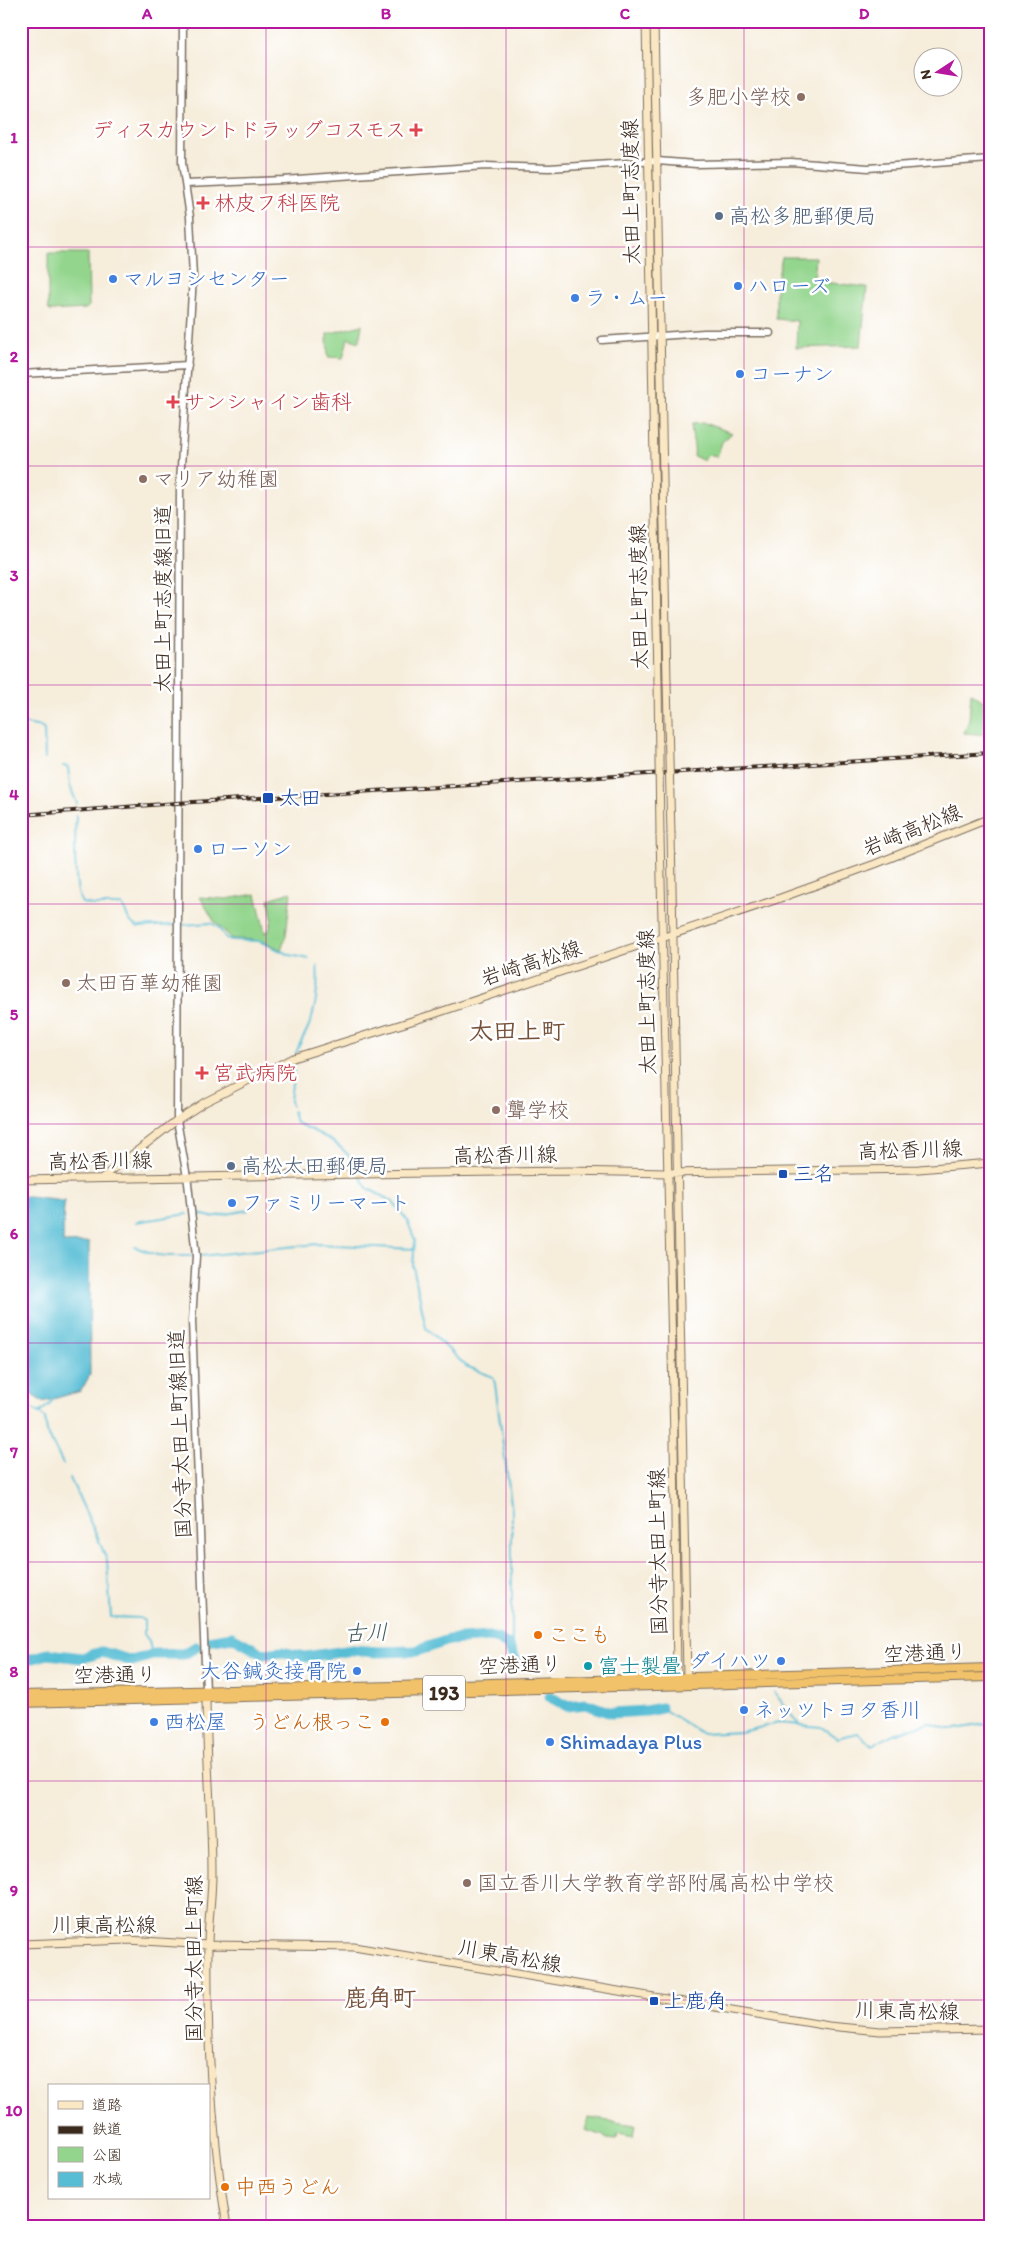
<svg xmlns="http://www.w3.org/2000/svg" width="1011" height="2247" viewBox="0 0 1011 2247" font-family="Itim,'Klee One',sans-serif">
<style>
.green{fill:#93d58d;stroke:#678056}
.water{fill:#57bdd5;stroke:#49747a}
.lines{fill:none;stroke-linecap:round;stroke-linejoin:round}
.stream{stroke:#57bdd5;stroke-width:2}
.river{stroke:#57bdd5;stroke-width:11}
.tertiary-casing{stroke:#7c6e60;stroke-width:9}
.secondary-casing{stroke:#7c6e60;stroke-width:9}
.trunk-casing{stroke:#7c6e60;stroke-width:10}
.tertiary{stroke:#fff;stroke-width:6}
.secondary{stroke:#fae7c3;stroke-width:7}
.trunk{stroke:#f2c26a;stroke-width:8}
.rail-casing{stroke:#3b2a1e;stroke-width:4}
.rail{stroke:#fff;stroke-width:2;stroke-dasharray:5.5;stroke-linecap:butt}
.secondary-bridge-casing{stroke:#7c6e60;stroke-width:9;stroke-linecap:butt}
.secondary-bridge{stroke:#fae7c3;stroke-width:7}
.grid{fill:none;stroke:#b5179e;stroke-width:1;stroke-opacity:0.55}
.education-dot{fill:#8d6e63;stroke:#fff;stroke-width:2}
.health-dot{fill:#e0444e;stroke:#fff;stroke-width:2}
.service-dot{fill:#5c6f8a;stroke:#fff;stroke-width:2}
.shop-dot{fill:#3f7fe0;stroke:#fff;stroke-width:2}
.transit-dot{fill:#1a4fb4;stroke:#fff;stroke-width:2}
.food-dot{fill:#e8710a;stroke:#fff;stroke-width:2}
.culture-dot{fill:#0f9aa8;stroke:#fff;stroke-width:2}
.labels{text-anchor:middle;stroke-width:5;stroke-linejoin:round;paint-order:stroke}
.shield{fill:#fff;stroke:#766a62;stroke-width:1}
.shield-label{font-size:20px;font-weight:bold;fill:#3b2a1e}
.education-label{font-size:21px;fill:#785e54;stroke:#fff;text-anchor:start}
.health-label{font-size:21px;fill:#be3a42;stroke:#fff;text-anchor:start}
.street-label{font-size:21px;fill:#3b2a1e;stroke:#fff}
.service-label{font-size:21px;fill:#4e5e75;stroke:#fff;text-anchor:start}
.shop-label{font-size:21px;fill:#366cbe;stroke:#fff;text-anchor:start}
.transit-label{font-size:21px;fill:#164399;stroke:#fff;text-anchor:start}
.food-label{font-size:21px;fill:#c56008;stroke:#fff;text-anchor:start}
.culture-label{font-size:21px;fill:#0d838f;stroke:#fff;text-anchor:start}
.water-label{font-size:22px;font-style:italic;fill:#455d5e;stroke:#fff}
.quarter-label{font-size:24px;font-weight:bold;fill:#77523a;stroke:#fff}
.neatline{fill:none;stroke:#b5179e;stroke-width:2}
.grid-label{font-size:16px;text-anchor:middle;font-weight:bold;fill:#b5179e}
</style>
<rect width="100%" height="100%" fill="#fff"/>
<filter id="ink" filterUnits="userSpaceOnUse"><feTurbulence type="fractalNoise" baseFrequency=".02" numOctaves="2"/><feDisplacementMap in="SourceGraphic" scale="10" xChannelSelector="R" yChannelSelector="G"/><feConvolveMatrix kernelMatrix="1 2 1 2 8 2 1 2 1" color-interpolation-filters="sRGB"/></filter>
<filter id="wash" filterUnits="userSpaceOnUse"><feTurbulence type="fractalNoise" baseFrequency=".0096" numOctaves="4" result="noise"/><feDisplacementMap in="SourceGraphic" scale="20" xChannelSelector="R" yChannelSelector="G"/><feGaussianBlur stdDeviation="1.12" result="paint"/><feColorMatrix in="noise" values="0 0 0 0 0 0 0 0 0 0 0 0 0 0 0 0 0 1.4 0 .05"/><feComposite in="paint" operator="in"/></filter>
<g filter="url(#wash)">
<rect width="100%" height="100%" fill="#f6eddb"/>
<!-- green -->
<path class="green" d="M48,253h40l1,53 -3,3 -36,2 -2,-2z
M782,257h34l-2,24 53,6 -6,59 -65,2 1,-27 -21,-2v-33z
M362,325l-3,17 -11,-4 -5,20 -15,-1 -1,-23z
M704,423l28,10 -10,9 -5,15 -10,-2 -3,6 -10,-5c2,-11 -4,-21 -2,-32z
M971,693l19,12v30l-26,-2 5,-13z
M291,892l-5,43 -5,15c-15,-10 -31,-11 -49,-11l-18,-18 -14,-24 26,2 30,-5 9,39 4,-2 3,-12 -3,-20z
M589,2118l46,7 -2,12 -14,-3 -3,6 -10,-1 -2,-3 -19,-6z"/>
<!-- water -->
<path class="water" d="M21,1196l43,5 -1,42 26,-1 1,133 -9,16 -38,11 -22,-14z"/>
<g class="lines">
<!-- stream -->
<path class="stream" d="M21,723l20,4 3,3 1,29
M63,766l5,1 2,19 7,18
M76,815c-1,17 -3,75 6,88l11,2h29c6,9 5,18 16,22l38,-2
M180,925l31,-2 7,4 8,11 6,2 27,1 31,14 19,4
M296,1054c2,-9 7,-15 11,-24 9,-19 12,-45 10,-65
M291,1106l-1,-5 5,-42
M293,1111l3,12c25,11 51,22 63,48
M360,1176l7,12 26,14 14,18 8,20 -2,26 13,62 40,38 27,11 2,7 17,127v140
M196,1213l15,4 37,-7
M136,1222l51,-8
M135,1247l22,8 10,1h34l116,-12 97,5
M21,1402l18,11 11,-9 3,-6
M39,1413l6,5 2,14 16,32
M70,1478l30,65 7,18 4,56 29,1 4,3v13l5,7 3,14
M774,1692l25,33
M661,1708l42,26 38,-2 38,-9 42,4 16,11 21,-5 14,13 21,-12 36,-11 19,6h8l34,-6"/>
<!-- river -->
<path class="river" d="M208,1641l24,-4 31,17 19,-2 23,5 48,-7 24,2 39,-1 33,-11 40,-3 9,2 10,6 9,18
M21,1657l9,2 18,-5 34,4 20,-6 30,9 23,-7h29l12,-7
M550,1697l17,9 19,-2 25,9 35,-2 15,-3"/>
</g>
</g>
<g filter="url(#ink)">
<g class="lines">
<!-- tertiary casing -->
<g class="tertiary-casing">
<path id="tertiary" d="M183,21l-1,142 8,54 3,60 -13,205 -3,638 11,63 8,73 -4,65 14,370
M186,184l97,-4 203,-14 63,2 108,-7 39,3 95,-2 77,6 122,-9
M602,340l102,-7h66
M21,374l167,-9"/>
</g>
<!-- secondary casing -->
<g class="secondary-casing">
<path id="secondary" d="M646,21l12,661
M654,21l13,661
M660,835l14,604 3,238 6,8 4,-8 -16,-843
M102,1178l75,-58 28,-18 88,-44 141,-44 338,-113 103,-37 115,-46
M21,1180l342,-6 205,-3 99,2 252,-4 71,-6
M206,1692c0,61 6,122 6,182 0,24 -4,48 -4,72 -1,93 3,188 19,280
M21,1944l107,-4 80,5 146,2 475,79 51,5 110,-2"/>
</g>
<!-- trunk casing -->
<g class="trunk-casing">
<path id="trunk" d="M21,1695l374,-9 595,-18
M21,1703l969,-26"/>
</g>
<!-- tertiary -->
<use href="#tertiary" class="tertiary"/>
<!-- secondary -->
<use href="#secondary" class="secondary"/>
<!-- trunk -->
<use href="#trunk" class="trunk"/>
<!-- rail casing -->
<g class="rail-casing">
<path id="rail" d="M21,815l156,-12 813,-50"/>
</g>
<!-- rail -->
<use href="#rail" class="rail"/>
<!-- secondary-bridge casing -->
<g class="secondary-bridge-casing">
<path id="secondary-bridge" d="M658,682l2,153
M667,682l4,152"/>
</g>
<!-- secondary-bridge -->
<use href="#secondary-bridge" class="secondary-bridge"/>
</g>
</g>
<!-- grid -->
<path class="grid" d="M266,21v2205M506,21v2205M744,21v2205M21,247h969M21,466h969M21,685h969M21,904h969M21,1124h969M21,1343h969M21,1562h969M21,1781h969M21,2000h969"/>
<!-- markers -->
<g class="education-dot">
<circle cx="801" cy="97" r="5"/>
<circle cx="143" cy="479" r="5"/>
<circle cx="66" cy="983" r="5"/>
<circle cx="496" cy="1110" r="5"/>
<circle cx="467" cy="1883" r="5"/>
</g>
<g class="health-dot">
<path d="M413.5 122.5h5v5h5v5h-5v5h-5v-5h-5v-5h5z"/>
<path d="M200.5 195.5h5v5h5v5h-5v5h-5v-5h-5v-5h5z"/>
<path d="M170.5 394.5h5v5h5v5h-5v5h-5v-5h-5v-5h5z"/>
<path d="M199.5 1065.5h5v5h5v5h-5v5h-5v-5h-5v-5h5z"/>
</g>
<g class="service-dot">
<circle cx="719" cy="216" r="5"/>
<circle cx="231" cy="1166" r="5"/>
</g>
<g class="shop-dot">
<circle cx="113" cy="279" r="5"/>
<circle cx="738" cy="286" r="5"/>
<circle cx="575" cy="298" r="5"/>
<circle cx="740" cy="374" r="5"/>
<circle cx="198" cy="849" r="5"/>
<circle cx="232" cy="1203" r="5"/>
<circle cx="781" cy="1661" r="5"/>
<circle cx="357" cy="1671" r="5"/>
<circle cx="744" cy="1710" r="5"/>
<circle cx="154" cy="1722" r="5"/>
<circle cx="550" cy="1742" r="5"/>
</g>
<g class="transit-dot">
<rect x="262" y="792" width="12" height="12" rx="2.5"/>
<rect x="778" y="1169" width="10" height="10" rx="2.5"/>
<rect x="649" y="1996" width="10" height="10" rx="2.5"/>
</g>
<g class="food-dot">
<circle cx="538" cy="1635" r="5"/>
<circle cx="385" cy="1722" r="5"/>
<circle cx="225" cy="2187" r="5"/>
</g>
<circle class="culture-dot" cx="588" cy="1666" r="5"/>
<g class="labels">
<!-- shield labels -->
<rect class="shield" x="423" y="1675.5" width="42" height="35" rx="4"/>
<g class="shield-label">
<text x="444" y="1700">193</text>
</g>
<!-- education labels -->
<g class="education-label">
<text x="791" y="104" text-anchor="end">多肥小学校</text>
<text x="153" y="486">マリア幼稚園</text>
<text x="76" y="990">太田百華幼稚園</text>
<text x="506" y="1117">聾学校</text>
<text x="477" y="1890">国立香川大学教育学部附属高松中学校</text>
</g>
<!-- health labels -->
<g class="health-label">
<text x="406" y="137" text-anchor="end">ディスカウントドラッグコスモス</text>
<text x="214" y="210">林皮フ科医院</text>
<text x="184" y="409">サンシャイン歯科</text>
<text x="213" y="1080">宮武病院</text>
</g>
<!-- street labels -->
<g class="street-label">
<text transform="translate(631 192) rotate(-91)" y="7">太田上町志度線</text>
<text transform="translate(639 597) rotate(-91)" y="7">太田上町志度線</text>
<text transform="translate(163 599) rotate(-90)" y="7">太田上町志度線旧道</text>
<text transform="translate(912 830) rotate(-22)" y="7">岩崎高松線</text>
<text transform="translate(531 963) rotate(-18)" y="7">岩崎高松線</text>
<text transform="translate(647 1002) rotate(-91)" y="7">太田上町志度線</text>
<text transform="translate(910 1150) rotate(-2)" y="7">高松香川線</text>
<text transform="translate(505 1155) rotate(-1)" y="7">高松香川線</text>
<text transform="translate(100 1161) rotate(-1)" y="7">高松香川線</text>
<text transform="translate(180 1434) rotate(-92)" y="7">国分寺太田上町線旧道</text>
<text transform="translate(658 1552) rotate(-91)" y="7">国分寺太田上町線</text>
<text transform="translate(925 1653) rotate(-2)" y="7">空港通り</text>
<text transform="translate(520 1665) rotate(-2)" y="7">空港通り</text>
<text transform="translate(115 1675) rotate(-1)" y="7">空港通り</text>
<text x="104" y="1932">川東高松線</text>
<text transform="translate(510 1956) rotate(10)" y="7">川東高松線</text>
<text transform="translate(194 1959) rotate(-90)" y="7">国分寺太田上町線</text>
<text transform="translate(907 2011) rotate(1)" y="7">川東高松線</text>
</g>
<!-- service labels -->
<g class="service-label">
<text x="729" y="223">高松多肥郵便局</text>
<text x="241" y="1173">高松太田郵便局</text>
</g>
<!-- shop labels -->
<g class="shop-label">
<text x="123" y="286">マルヨシセンター</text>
<text x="748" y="293">ハローズ</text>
<text x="585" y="305">ラ・ムー</text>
<text x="750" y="381">コーナン</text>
<text x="208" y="856">ローソン</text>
<text x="242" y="1210">ファミリーマート</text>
<text x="771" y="1668" text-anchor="end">ダイハツ</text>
<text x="347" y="1678" text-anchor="end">大谷鍼灸接骨院</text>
<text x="754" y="1717">ネッツトヨタ香川</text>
<text x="164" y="1729">西松屋</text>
<text x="560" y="1749">Shimadaya Plus</text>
</g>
<!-- transit labels -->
<g class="transit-label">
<text x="279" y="805">太田</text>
<text x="793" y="1181">三名</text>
<text x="664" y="2008">上鹿角</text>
</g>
<!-- food labels -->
<g class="food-label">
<text x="548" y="1642">ここも</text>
<text x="375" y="1729" text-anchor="end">うどん根っこ</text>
<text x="235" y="2194">中西うどん</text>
</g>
<!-- culture labels -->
<g class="culture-label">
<text x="598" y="1673">富士製畳</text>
</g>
<!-- water labels -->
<g class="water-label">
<text transform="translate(366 1632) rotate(-2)" y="8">古川</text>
</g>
<!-- quarter labels -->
<g class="quarter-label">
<text x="517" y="1039">太田上町</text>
<text x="380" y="2006">鹿角町</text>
</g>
</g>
<!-- margin -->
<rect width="1011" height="2247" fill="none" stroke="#fff" stroke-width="55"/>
<!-- legend -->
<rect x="48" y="2084" width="162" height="115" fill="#ffffff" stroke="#b1aaa5"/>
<rect x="58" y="2101" width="25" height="8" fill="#fae7c3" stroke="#b1aaa5"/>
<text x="92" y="2110" font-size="15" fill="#3b2a1e">道路</text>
<rect x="58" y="2126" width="25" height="8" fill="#3b2a1e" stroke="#b1aaa5"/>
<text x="92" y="2134" font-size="15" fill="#3b2a1e">鉄道</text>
<rect x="58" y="2147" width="25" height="15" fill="#93d58d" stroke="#b1aaa5"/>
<text x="92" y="2160" font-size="15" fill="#3b2a1e">公園</text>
<rect x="58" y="2172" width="25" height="15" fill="#57bdd5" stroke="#b1aaa5"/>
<text x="92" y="2184" font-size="15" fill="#3b2a1e">水域</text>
<!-- north arrow -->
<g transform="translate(938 72) rotate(258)"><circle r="24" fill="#ffffff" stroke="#b1aaa5"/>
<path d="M0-4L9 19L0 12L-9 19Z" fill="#b5179e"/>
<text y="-8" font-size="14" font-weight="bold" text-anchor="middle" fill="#3b2a1e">N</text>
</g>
<rect x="28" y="28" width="956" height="2192" class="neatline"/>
<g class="grid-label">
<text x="147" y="19">A</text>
<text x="386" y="19">B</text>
<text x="625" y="19">C</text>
<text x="864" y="19">D</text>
<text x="14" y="143">1</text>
<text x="14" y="362">2</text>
<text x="14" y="581">3</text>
<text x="14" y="800">4</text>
<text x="14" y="1020">5</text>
<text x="14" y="1239">6</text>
<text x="14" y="1458">7</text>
<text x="14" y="1677">8</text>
<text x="14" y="1896">9</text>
<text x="14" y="2116">10</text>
</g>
</svg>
